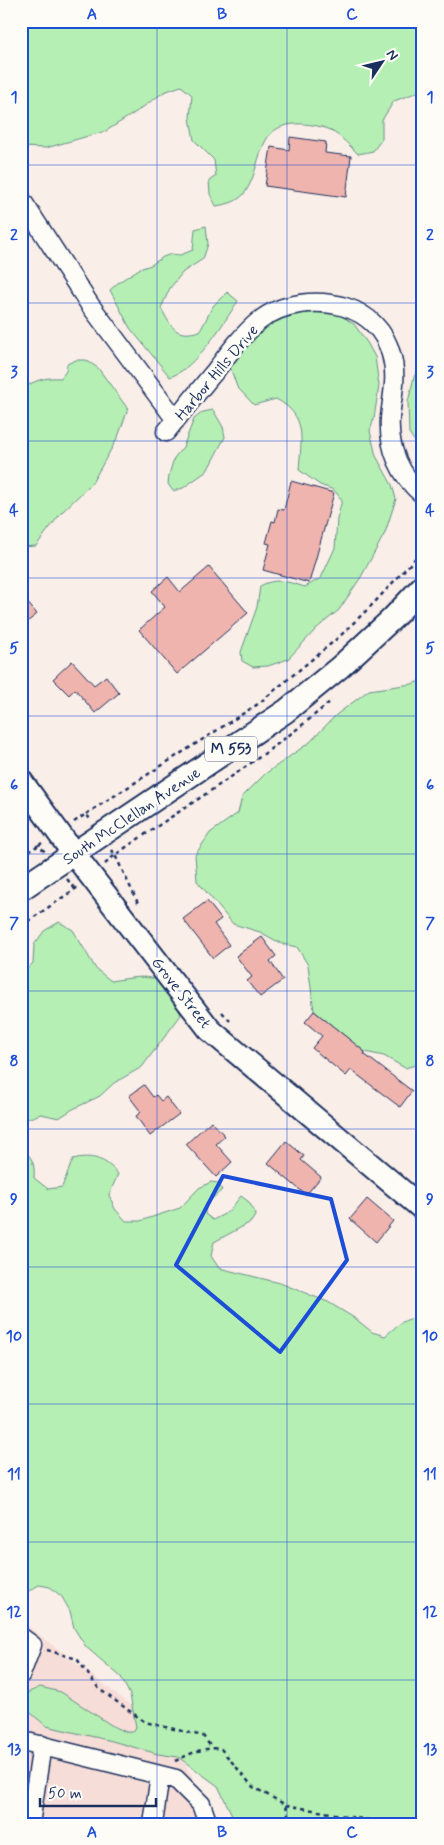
<svg xmlns="http://www.w3.org/2000/svg" width="444" height="1845" viewBox="0 0 444 1845" font-family="Mynerve,sans-serif">
<style>
.built{fill:#f7ddd7}
.green{fill:#b5efb3;stroke:#688f88}
.building{fill:#f0b4ae;stroke:#1b2f5e}
.lines{fill:none;stroke-linecap:round;stroke-linejoin:round}
.minor-casing{stroke:#1b2f5e;stroke-width:21}
.major-casing{stroke:#1b2f5e;stroke-width:26}
.path{stroke:#1b2f5e;stroke-width:2.5;stroke-dasharray:4 4;stroke-linecap:butt}
.minor{stroke:#fdfcf7;stroke-width:18}
.major{stroke:#fdfcf7;stroke-width:22}
.marked{fill:none;stroke:#1d4ed8;stroke-width:4;stroke-linejoin:round}
.grid{fill:none;stroke:#1d4ed8;stroke-width:1;stroke-opacity:0.55}
.labels{text-anchor:middle;stroke-width:5;stroke-linejoin:round;paint-order:stroke}
.shield{fill:#fdfcf7;stroke:#5f6c8c;stroke-width:1}
.shield-label{font-size:15px;font-weight:bold;fill:#1b2f5e}
.street-label{font-size:16px;fill:#1b2f5e;stroke:#fdfcf7}
.neatline{fill:none;stroke:#1d4ed8;stroke-width:2}
.grid-label{font-size:16px;text-anchor:middle;font-weight:bold;fill:#1d4ed8}
</style>
<rect width="100%" height="100%" fill="#faeee8"/>
<filter id="ink" filterUnits="userSpaceOnUse"><feTurbulence type="fractalNoise" baseFrequency=".02" numOctaves="2"/><feDisplacementMap in="SourceGraphic" scale="10" xChannelSelector="R" yChannelSelector="G"/><feConvolveMatrix kernelMatrix="1 2 1 2 8 2 1 2 1" color-interpolation-filters="sRGB"/></filter>
<g filter="url(#ink)">
<!-- built -->
<path class="built" d="M21,1621l148,113 25,46 5,44h-178z"/>
<!-- green -->
<path class="green" d="M21,21h402v71h-5l-24,9 -12,19v19l-9,12 -15,3c-9,-9 -21,-22 -33,-26 -20,-6 -48,-8 -59,12 -9,16 -10,36 -20,51 -7,11 -18,13 -30,15l-6,-12 -1,-13 7,-5 -2,-16 -20,-20 -4,-22 2,-23 -11,-9 -17,6 -28,20 -30,19 -60,17 -25,-1z
M206,226l2,18 -5,15 -20,13 -13,16 -9,20c11,20 14,30 39,23l13,-25 14,-14 11,9c-15,23 -42,67 -68,76l-40,-49 -20,-38 9,-8 20,-13 12,-4 12,-8 8,-3 9,1 13,-5 2,-21z
M315,312l25,3 14,9 14,20 7,13 4,29 -5,32 -4,13 6,25 16,29 4,14 -11,34 -24,44 -22,33 -22,18 -29,31 -20,7 -15,1 -11,-6 -1,-9 16,-45 3,-21c17,-9 28,-4 45,1l16,-9 14,-30 2,-29 5,-19 -8,-10 -14,-5 -21,-15c2,-31 9,-54 -23,-71l-22,6 -17,-18 -7,-20c11,-14 24,-33 40,-43 13,-8 30,-10 45,-12z
M76,360h10l12,8 30,41 -10,28 -26,46 -31,30 -25,33 -15,1v-157c13,-10 24,-13 40,-12l5,-7 1,-7z
M423,360v93l-14,-20 -1,-31 6,-25z
M213,410l10,17 2,10 -18,34 -24,17 -10,3 -5,-7 1,-9 5,-17 9,-11 11,-28 9,-7z
M423,680v383l-18,5 -21,-12 -19,-4 -51,-41 -6,-46 -11,-18 -15,-3 -22,-12 -27,-8 -36,-43 -2,-26 15,-22 28,-20 4,-16 23,-23 45,-32 26,-27 33,-25 43,-6z
M59,922l14,8 23,39 15,12c43,-7 52,-9 70,34l-39,52 -28,16 -14,13 -27,13 -14,9 -18,-4 -20,7v-146l12,-12 1,-18 10,-14z
M21,1149c12,7 14,16 13,29l14,11 14,-2 11,-28c19,-5 33,0 45,15l-9,21 6,14 11,12h14l40,-13 19,-20 12,-6 7,1 4,7 -16,14 -1,10 8,6 15,-8 13,-16 8,6 7,12 -5,8 -37,20 -3,14 8,12 61,15 48,19 28,17 16,13 13,4c12,-10 21,-21 38,-17v505h-190v-7l-15,-31 -40,-29 -20,-3 -46,-13 -66,-15 -22,-19 1,-13 15,-7 21,5 50,33 15,7h7l3,-5 -6,-32 -9,-18 -35,-30 -12,-19 -4,-17 -8,-14 -12,-10 -11,-2 -12,7 -1,8 -5,7z"/>
<!-- building -->
<path class="building" d="M290,137l36,5 -1,11 26,3 -5,41 -81,-11 6,-39 18,3z
M291,481l43,12 -25,90 -46,-13 7,-26 -4,-1 6,-22 3,1 3,-13 6,1z
M209,567l39,46 -71,61 -38,-44 26,-23 -13,-16 16,-14 12,15z
M21,595l16,19 -16,13z
M72,661l22,24 12,-9 13,17 -24,20 -20,-24 -6,6 -16,-16z
M207,901l14,18 -7,5 15,21 -16,13 -30,-39z
M262,937l14,19 -6,5 13,19 -23,17 -13,-16 5,-4 -16,-21z
M314,1011l51,41 -1,2 48,37 -12,16 -49,-37 -5,6 -34,-28 10,-12 -17,-14z
M144,1085l9,12 3,-2 5,6 5,-4 13,17 -29,22 -14,-20 5,-4 -12,-16z
M211,1121l14,15 -9,8 16,18 -16,15 -30,-33z
M286,1141l18,15 -3,4 20,17 -15,18 -38,-32z
M367,1199l26,22 -17,21 -26,-23z"/>
<g class="lines">
<!-- minor casing -->
<g class="minor-casing">
<path id="minor" d="M21,199l69,106 86,115
M166,432c17,-21 33,-42 50,-62 13,-17 26,-35 43,-49 23,-19 59,-22 86,-14 23,7 40,24 46,47 7,22 1,42 -1,64 -2,30 10,58 33,77
M21,1637l11,8 -11,29
M27,1742l149,37 25,25 7,20
M30,1824l12,-79
M153,1824l7,-49"/>
</g>
<!-- major casing -->
<g class="major-casing">
<path id="major" d="M21,781l53,73 136,176 213,179
M21,889l265,-178 54,-44 53,-49 30,-32"/>
</g>
<!-- path -->
<path class="path" d="M86,814l172,-110 81,-67 34,-33 50,-54
M74,822l12,-8 4,5
M42,843l-3,2 6,7
M21,856l18,-11
M105,864l10,-9 -3,-5
M67,879l8,10
M138,903l-23,-48c73,-51 150,-96 217,-155
M21,926l57,-39
M222,1012l8,9
M47,1650l30,9 22,30 46,33 58,14 8,11
M175,1761c15,-7 29,-15 46,-12l32,38 33,18 103,19
M286,1805l4,19"/>
<!-- minor -->
<use href="#minor" class="minor"/>
<!-- major -->
<use href="#major" class="major"/>
</g>
</g>
<!-- marked area -->
<path class="marked" d="M223,1176l108,23 16,61 -67,92 -104,-87z"/>
<!-- grid -->
<path class="grid" d="M157,21v1803M287,21v1803M21,165h402M21,303h402M21,441h402M21,578h402M21,716h402M21,854h402M21,991h402M21,1129h402M21,1267h402M21,1404h402M21,1542h402M21,1680h402"/>
<g class="labels">
<!-- shield labels -->
<rect class="shield" x="205" y="736.5" width="52" height="25" rx="4"/>
<g class="shield-label">
<text x="231" y="754">M 553</text>
</g>
<!-- street labels -->
<g class="street-label">
<text transform="translate(216 372) rotate(-50)" y="6">Harbor Hills Drive</text>
<text transform="translate(131 815) rotate(-34)" y="6">South McClellan Avenue</text>
<text transform="translate(182 992) rotate(52)" y="6">Grove Street</text>
</g>
</g>
<!-- margin -->
<rect width="444" height="1845" fill="none" stroke="#fdfcf7" stroke-width="55"/>
<!-- north arrow -->
<g transform="translate(382 62) rotate(55)" stroke="#fdfcf7" stroke-width="4" paint-order="stroke">
<path d="M0-4L9 19L0 12L-9 19Z" fill="#1b2f5e"/>
<text y="-8" font-size="14" font-weight="bold" text-anchor="middle" fill="#1b2f5e">N</text>
</g>
<!-- scale -->
<path d="M40 1798v8h116v-8" fill="none" stroke="#1b2f5e" stroke-width="2.5"/>
<text x="48" y="1798" font-size="15" fill="#1b2f5e" stroke="#fdfcf7" stroke-width="4" paint-order="stroke">50 m</text>
<rect x="28" y="28" width="388" height="1790" class="neatline"/>
<g class="grid-label">
<text x="92" y="19">A</text>
<text x="222" y="19">B</text>
<text x="352" y="19">C</text>
<text x="14" y="102">1</text>
<text x="430" y="102">1</text>
<text x="14" y="240">2</text>
<text x="430" y="240">2</text>
<text x="14" y="377">3</text>
<text x="430" y="377">3</text>
<text x="14" y="515">4</text>
<text x="430" y="515">4</text>
<text x="14" y="653">5</text>
<text x="430" y="653">5</text>
<text x="14" y="790">6</text>
<text x="430" y="790">6</text>
<text x="14" y="928">7</text>
<text x="430" y="928">7</text>
<text x="14" y="1066">8</text>
<text x="430" y="1066">8</text>
<text x="14" y="1204">9</text>
<text x="430" y="1204">9</text>
<text x="14" y="1341">10</text>
<text x="430" y="1341">10</text>
<text x="14" y="1479">11</text>
<text x="430" y="1479">11</text>
<text x="14" y="1617">12</text>
<text x="430" y="1617">12</text>
<text x="14" y="1754">13</text>
<text x="430" y="1754">13</text>
<text x="92" y="1837">A</text>
<text x="222" y="1837">B</text>
<text x="352" y="1837">C</text>
</g>
</svg>
